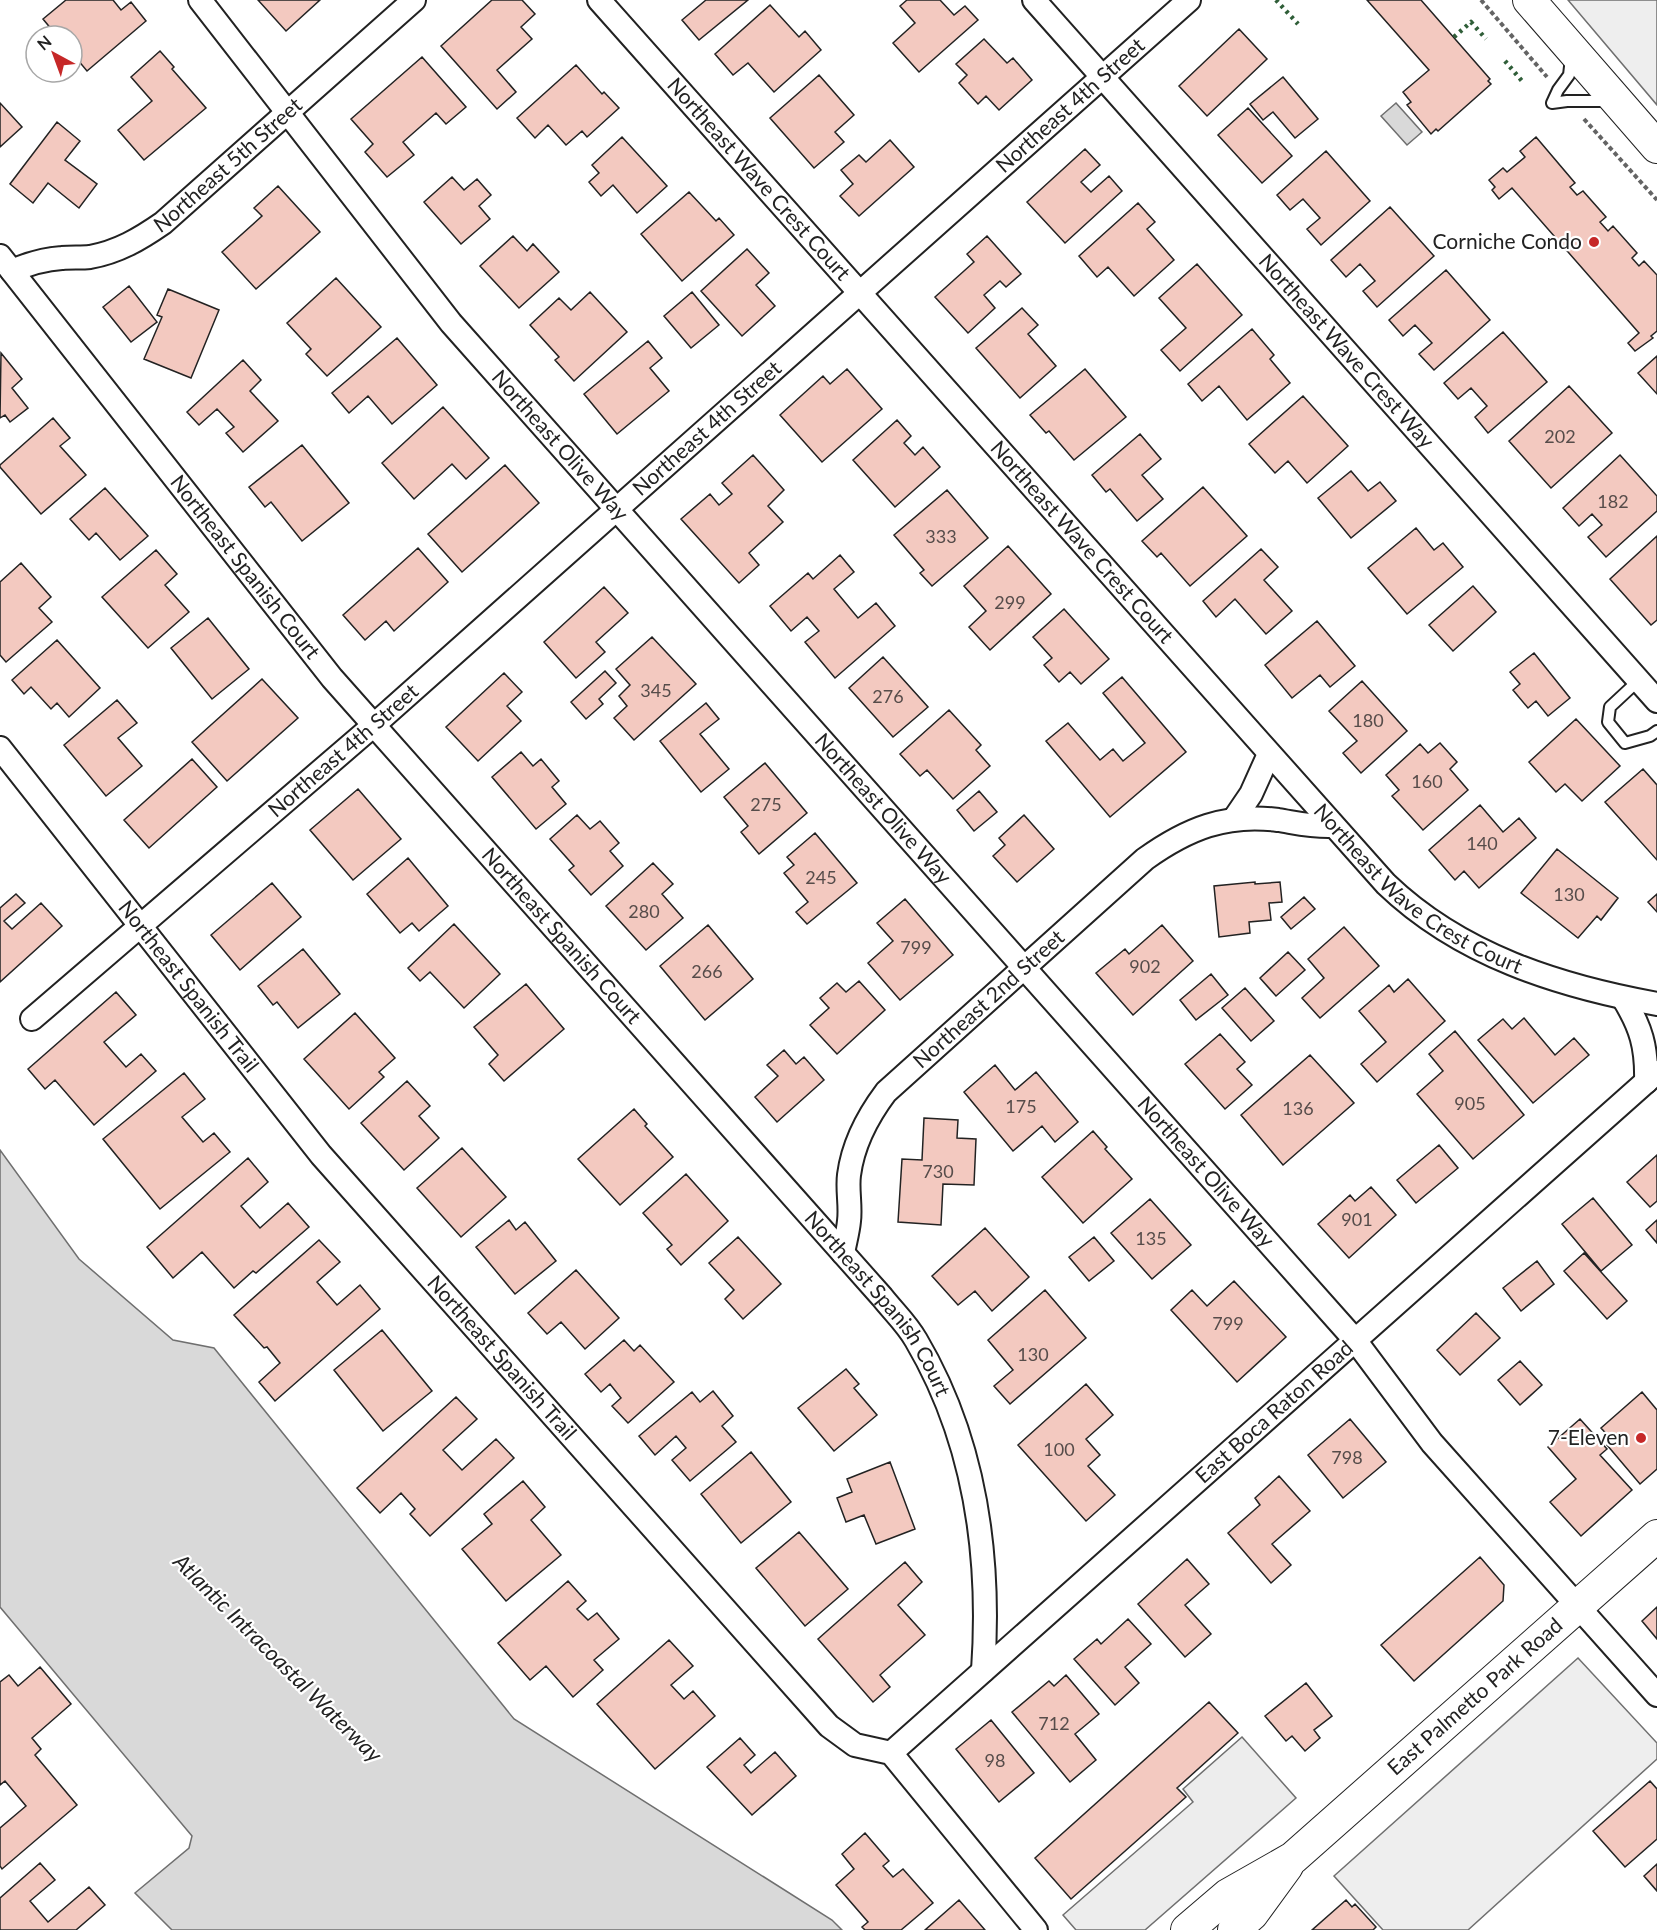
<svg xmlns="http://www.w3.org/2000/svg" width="1657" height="1930" viewBox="0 0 1657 1930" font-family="Lato,sans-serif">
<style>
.green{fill:#eee;stroke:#6f6f6f;stroke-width:1.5}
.parking{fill:#ededed;stroke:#6f6f6f;stroke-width:1.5}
.water{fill:#d9d9d9;stroke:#6f6f6f;stroke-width:1.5}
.building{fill:#f3c9c0;stroke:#222;stroke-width:1.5}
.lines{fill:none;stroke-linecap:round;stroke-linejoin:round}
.service-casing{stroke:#222;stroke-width:14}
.minor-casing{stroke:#222;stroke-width:26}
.secondary-casing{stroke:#222;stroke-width:34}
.path{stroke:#646464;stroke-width:4;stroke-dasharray:4.5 3;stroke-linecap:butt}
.service{stroke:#fff;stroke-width:10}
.minor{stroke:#fff;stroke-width:22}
.secondary{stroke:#fff;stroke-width:32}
.hedge{stroke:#2f5e38;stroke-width:4.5;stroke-dasharray:3 4.5;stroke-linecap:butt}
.poi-dot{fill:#c62828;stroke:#fff;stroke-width:2}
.labels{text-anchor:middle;stroke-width:4.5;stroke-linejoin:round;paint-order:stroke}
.number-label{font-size:18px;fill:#564c4a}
.street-label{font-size:21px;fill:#222;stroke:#fff}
.poi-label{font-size:21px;fill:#222;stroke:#fff;text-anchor:end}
.water-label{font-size:22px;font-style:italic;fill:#222;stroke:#fff}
</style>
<rect width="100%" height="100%" fill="#fff"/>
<!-- green -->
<path class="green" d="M1568,0h89v105z
M1578,1658l79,85v16l-189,171h-85l-49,-54z"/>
<!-- parking -->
<path class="parking" d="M1242,1737l54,61 -151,132h-69l-13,-15 130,-113 -10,-13z"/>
<!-- water -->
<path class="water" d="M1396,103l26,29 -15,13 -26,-29z
M0,1150l79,109 94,81 41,8 300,371 318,201 10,10h-670l-37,-37 54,-45 3,-12 -192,-229z"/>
<!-- building -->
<path class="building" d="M66,0h47l8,10 10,-8 15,19 -59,50 -15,-18v-17h-15l-14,-17z
M258,0h62l-34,31z
M492,0h30l13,14 -14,13 11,12 -35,31 19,22 -19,17 -56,-63z
M706,0h42l-49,40 -17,-20z
M907,0h33l14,15 11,-9 13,14 -59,52 -26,-29 22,-20 -15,-17z
M1367,0h54l69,79 -2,2 3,3 -53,47 -2,-2 -5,5 -24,-29 4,-3 -8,-10 26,-22z
M770,5l29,32 6,-6 16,19 -47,42 -26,-29 -15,12 -18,-21z
M1239,29l28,30 -60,57 -28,-30z
M984,39l23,24 6,-5 19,22 -33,30 -13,-14 -8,8 -19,-21 8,-8 -11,-11z
M160,51l14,16 -2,2 34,39 -62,52 -26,-30 34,-29 -21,-24z
M422,57l44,50 -20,17 -10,-11 -33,29 11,13 -27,22 -22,-25 8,-8 -22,-25z
M576,65l26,29 2,-2 15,16 -32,29 -5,-6 -16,14 -18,-20 -13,13 -18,-20z
M819,75l35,40 -19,17 9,10 -30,26 -44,-50z
M1283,77l35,42 -23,19 -22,-26 -10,8 -13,-16z
M0,103l22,24 -22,20z
M1248,108l44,48 -30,27 -44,-48z
M57,122l23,19 -15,19 32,24 -18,24 -31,-25 -15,20 -23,-19z
M622,137l45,49 -30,27 -24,-28 -12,11 -12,-14 10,-9 -7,-8z
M1536,137l39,46 -5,4 7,8 6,-4 23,26 -6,5 8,9 5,-5 24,27 -5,5 7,8 5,-5 13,14v56l-6,5 2,2 -18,13 -7,-8 11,-10 -127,-145 -13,11 -7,-9 3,-3 -6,-7 14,-12 4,4 18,-15 -5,-6z
M890,140l24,27 -55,49 -19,-20 13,-12 -12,-14 18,-15 7,7z
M1085,149l15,16 -19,17 10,10 18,-16 13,15 -57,52 -38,-41z
M1326,151l44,50 -49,44 -14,-16 13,-11 -17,-19 -13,11 -13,-15z
M452,177l12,13 13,-11 14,16 -12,11 11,13 -29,25 -37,-42z
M278,186l42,46 -64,57 -34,-37 40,-36 -8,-8z
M689,192l27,29 3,-3 15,17 -52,46 -41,-47z
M1138,203l17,19 -8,7 27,31 -40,36 -26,-29 -11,10 -18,-21z
M1390,207l44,49 -57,51 -14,-16 12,-10 -15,-17 -14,13 -15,-17z
M513,236l14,15 6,-7 26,28 -40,36 -39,-42z
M987,236l34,38 -15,13 -6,-6 -16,14 11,13 -27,25 -33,-36 39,-35 -7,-8z
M747,249l22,24 -13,12 19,21 -33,30 -41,-45z
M1197,264l45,51 -62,56 -19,-21 25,-22 -27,-30z
M1446,270l44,50 -56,50 -15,-16 13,-11 -17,-18 -12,11 -14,-16z
M336,278l45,49 -54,49 -21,-22 5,-5 -24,-26z
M129,286l28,36 -26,20 -28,-35z
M168,289l51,21 -28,68 -47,-19 18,-42 -5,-2z
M590,292l37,40 -53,49 -19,-21 4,-3 -29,-32 29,-27 12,12z
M692,292l27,33 -28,23 -27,-32z
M1022,308l16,17 -10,9 28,32 -36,32 -44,-50z
M1252,329l22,26 -4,4 20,24 -43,37 -28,-34 -17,15 -14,-17z
M1503,332l44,50 -59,51 -13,-16 12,-11 -16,-18 -13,11 -14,-16z
M397,338l40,47 -45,39 -24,-28 -19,17 -17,-20z
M648,341l14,17 -12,10 19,23 -52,43 -33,-40z
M1,353l21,26 -10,9 16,20 -18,14 -5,-7 -5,3z
M1657,356v38l-19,-21z
M243,360l18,20 -11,11 28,30 -35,31 -17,-19 8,-6 -17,-18 -18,16 -12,-13z
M847,369l35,40 -60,53 -42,-47 43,-39 7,8z
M1085,369l41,48 -52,43 -25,-29 -3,2 -16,-18z
M1569,386l43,47 -61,55 -42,-47z
M1303,396l45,50 -41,37 -19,-22 -13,12 -26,-29z
M443,407l46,51 -23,21 -14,-15 -38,35 -32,-36z
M53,418l17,20 -10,8 26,29 -45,39 -41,-47v-2z
M897,420l14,16 -7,7 11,12 8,-8 17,20 -45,40 -42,-47z
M1140,434l21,25 -19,16 21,24 -26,22 -27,-32 -4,3 -14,-17z
M302,445l47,58 -47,38 -31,-39 -6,5 -16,-20z
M753,455l31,35 -16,16 15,16 -34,31 10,12 -20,18 -58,-64 29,-25 9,11 13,-11 -10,-11z
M1620,455l37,41v15l-51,46 -18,-20 14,-12 -10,-11 -13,12 -16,-18z
M505,465l34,38 -77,69 -34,-38z
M1351,471l17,20 12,-9 16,19 -45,37 -33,-40z
M1203,487l44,49 -57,50 -29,-33 -4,4 -15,-16z
M105,488l43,48 -28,24 -24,-27 -7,7 -19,-21z
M947,490l41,48 -56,48 -12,-13 4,-3 -30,-35z
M1416,528l18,22 9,-7 20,24 -56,47 -39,-46z
M1657,536v84l-6,5 -41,-46z
M1008,546l43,48 -61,56 -21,-23 17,-16 -22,-25z
M418,548l30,34 -54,49 -8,-10 -21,19 -22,-25z
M1261,549l17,18 -14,13 28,31 -26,23 -31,-35 -19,18 -13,-16z
M156,550l21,24 -12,11 24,27 -41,36 -46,-51z
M840,555l14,17 -20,17 24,29 18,-15 19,23 -60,52 -30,-36 14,-11 -12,-14 -16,14 -21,-25 38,-33 5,6z
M21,563l30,34 -12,11 13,14 -46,40 -6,-7v-73z
M1473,586l23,26 -43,39 -24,-26z
M604,587l24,26 -32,29 9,10 -29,26 -32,-36z
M1064,609l45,50 -28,25 -11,-12 -11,10 -15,-17 8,-7 -19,-21z
M208,618l41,51 -37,30 -41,-51z
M1317,621l38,45 -25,21 -10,-12 -28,23 -27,-33z
M652,637l44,47 -62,56 -20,-22 13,-12 -8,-10 11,-11 -14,-16z
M57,640l43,48 -31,29 -12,-14 -6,6 -20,-22 -7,7 -12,-14z
M1534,653l36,45 -22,18 -12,-15 -8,7 -15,-18 7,-6 -10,-12z
M883,657l45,50 -35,30 -44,-49z
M605,671l11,12 -17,16 4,5 -17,15 -15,-17z
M504,673l18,19 -15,14 14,15 -43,40 -32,-34z
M1122,677l64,75 -76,65 -64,-76 22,-18 32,37 13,-11 10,12 22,-18 -42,-50z
M262,679l36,39 -71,63 -35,-39z
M1362,681l45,50 -46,42 -18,-20 14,-12 -28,-30z
M117,700l20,23 -19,15 24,28 -36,30 -42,-51z
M706,703l13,16 -19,15 29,35 -28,23 -41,-51z
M949,710l32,35 -5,5 14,16 -37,33 -26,-29 -7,6 -20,-22z
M1576,719l44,47 -38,35 -17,-17 -9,8 -27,-30z
M1440,743l17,19 -7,7 18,21 -45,40 -31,-34 7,-6 -13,-15 34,-31 8,9z
M521,752l12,14 8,-7 18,22 -7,6 14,17 -30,25 -44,-52z
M192,759l25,28 -68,61 -25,-28z
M765,763l42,50 -48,41 -18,-22 7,-6 -24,-29z
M1643,769l14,16v75l-52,-58z
M358,789l43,50 -48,41 -43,-50z
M979,791l18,21 -23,19 -17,-21z
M1480,805l23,27 16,-14 17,20 -57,50 -15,-17 -9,9 -26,-30z
M577,815l13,14 10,-8 19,22 -9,8 13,15 -32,29 -22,-25 5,-4 -24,-27z
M1024,815l30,34 -37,33 -24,-26 12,-11 -6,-7z
M815,833l42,50 -50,41 -11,-12 12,-10 -24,-29 10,-8 -7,-8z
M1557,849l61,49 -17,22 -4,-4 -19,22 -57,-45z
M408,858l40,48 -29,25 -7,-8 -12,10 -33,-39z
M653,863l20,21 -11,10 21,24 -37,32 -40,-44z
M1255,882v2l25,-2 2,20 -13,1 2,17 -22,2 1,11 -31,4 -5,-51z
M272,883l29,34 -61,53 -29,-35z
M16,894l9,9 -21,18 8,8 29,-26 21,23 -62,56v-74z
M1657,894v18l-9,-10z
M1304,897l11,12 -24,20 -10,-12z
M905,899l48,56 -53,45 -32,-37 25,-22 -16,-18z
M454,924l46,50 -36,34 -34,-36 -10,9 -12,-13z
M708,925l45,54 -48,41 -45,-54z
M1162,925l31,36 -60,54 -37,-42 29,-24 4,5z
M1344,927l35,39 -59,52 -18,-20 22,-20 -16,-19z
M303,949l37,45 -42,34 -21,-26 -4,3 -15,-19z
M1288,952l17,18 -29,26 -16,-18z
M1211,974l17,21 -32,25 -16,-20z
M1408,979l37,42 -68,61 -16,-18 25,-22 -27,-31 30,-26 5,7z
M859,981l26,29 -48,44 -27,-29 19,-17 -9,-10 17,-15 9,9z
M526,984l38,45 -60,52 -15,-17 9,-9 -24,-28z
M1245,988l29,33 -23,20 -29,-33z
M116,992l20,23 -32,27 22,25 15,-13 15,17 -62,54 -39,-45 -10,9 -17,-20z
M355,1013l40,45 -16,14 5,5 -35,32 -45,-50z
M1524,1018l31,37 19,-17 15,17 -56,48 -55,-63 25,-21 9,10z
M1455,1031l69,84 -51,44 -56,-65 26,-23 -14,-17z
M1220,1034l25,28 -8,7 15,16 -27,24 -40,-45z
M784,1050l12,14 8,-7 20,23 -47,42 -22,-25 23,-21 -11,-11z
M1310,1055l44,48 -71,62 -42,-50z
M995,1065l20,25 21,-18 42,50 -23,20 -13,-16 -29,25 -49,-59z
M184,1073l21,26 -23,18 21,25 11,-9 16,19 -70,57 -57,-70z
M407,1081l23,25 -11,10 20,22 -35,32 -43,-47z
M634,1109l13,15 -2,2 28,31 -53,48 -42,-46z
M924,1118l34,2 -1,18 19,1 -2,46 -31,-1 -2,41 -43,-3 4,-63 20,1z
M1093,1131l14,16 -2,2 27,30 -49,44 -41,-46z
M1439,1145l19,23 -42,35 -19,-23z
M462,1148l44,49 -45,40 -44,-49z
M1657,1155v46l-7,6 -23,-25z
M248,1158l20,24 -27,24 19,22 28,-25 21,24 -53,46 -3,-2 -19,17 -32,-36 -29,26 -26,-31z
M686,1174l42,47 -47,44 -14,-16 5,-4 -29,-32z
M1371,1187l25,28 -47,43 -31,-34 32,-29 5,6z
M1593,1198l39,47 -31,26 -39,-47z
M1150,1199l41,46 -39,34 -41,-46z
M509,1220l7,10 9,-8 31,39 -41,33 -39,-47z
M1657,1220v23l-11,-13z
M985,1228l44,49 -37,34 -17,-20 -17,14 -26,-29z
M738,1237l43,47 -38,35 -18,-20 9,-9 -25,-27z
M1094,1237l20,24 -25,20 -20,-24z
M319,1240l21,22 -23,20 20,23 23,-20 20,24 -105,92 -16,-19 21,-19 -13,-16 -3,1 -30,-33z
M1584,1253l43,48 -20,18 -43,-48z
M1537,1261l17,23 -33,27 -18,-23z
M576,1270l43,48 -34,31 -24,-27 -14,12 -19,-21z
M1234,1281l52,56 -49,45 -66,-72 21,-20 15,16z
M1045,1290l41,48 -76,66 -16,-18 19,-16 -25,-30z
M1476,1313l24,25 -40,37 -23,-25z
M382,1330l50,61 -49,40 -49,-61z
M624,1340l10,11 6,-6 34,37 -46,41 -16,-17 9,-8 -11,-14 -9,8 -16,-18z
M1520,1361l22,24 -22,20 -22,-25z
M846,1369l13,15 -5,4 23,27 -43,36 -36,-43z
M1086,1384l27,31 -27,24 14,16 -12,11 27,29 -29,26 -68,-76z
M713,1391l20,25 -11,10 14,16 -46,39 -18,-21 14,-12 -10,-12 -21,19 -16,-19 53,-44 8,10z
M1642,1392l15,18v59l-17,15 -33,-39 5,-5 -11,-12z
M456,1397l21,22 -34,31 19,20 34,-31 18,19 -84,78 -20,-22 5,-5 -14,-16 -21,20 -23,-25z
M1350,1419l36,43 -43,36 -35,-43z
M1580,1419l27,30 -7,6 32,35 -51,46 -31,-34 26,-23 -28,-32z
M751,1452l40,50 -50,41 -40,-49z
M890,1462l25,67 -39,15 -12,-29 -18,7 -9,-24 15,-6 -5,-13z
M1279,1476l31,35 -38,33 19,21 -20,18 -43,-50 32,-28 -5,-7z
M523,1481l22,26 -14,13 30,35 -55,46 -44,-52 30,-25 -8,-10z
M799,1532l49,57 -43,37 -49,-58z
M1480,1557l24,28 -1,16 -89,80 -33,-36z
M1187,1559l22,25 -24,21 26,29 -26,23 -47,-53z
M905,1562l17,20 -24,23 27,30 -45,40 10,12 -17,15 -55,-63z
M568,1581l18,20 -9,8 11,11 9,-7 22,26 -25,21 9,10 -30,27 -27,-31 -16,14 -32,-37z
M1657,1607v32l-15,-18z
M1128,1619l23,25 -26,23 14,16 -24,22 -41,-46 23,-20 4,5z
M669,1640l24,26 -22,19 13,14 9,-8 22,25 -60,53 -58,-65z
M40,1667l31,37 -39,34 9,11 -6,6 42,50 -75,64 -2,-3v-38l26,-22 -21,-25 -5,4v-103l9,-7 9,11z
M1066,1675l33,39 -24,20 21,26 -26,22 -58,-70 37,-31 5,5z
M1306,1683l26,33 -18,14 6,8 -15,13 -13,-15 -6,5 -21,-25z
M1209,1702l29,31 -61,55 9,9 -115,102 -36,-41z
M991,1720l43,53 -35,29 -43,-53z
M740,1738l15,17 -11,10 7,8 24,-21 21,24 -44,39 -45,-48z
M1650,1781l7,8v50l-32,28 -32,-36z
M865,1833l24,28 -6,5 10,11 10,-8 30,34 -32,27h-36l-3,-3 6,-5 -32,-37 18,-16 -12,-15z
M40,1863l15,17 -25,21 18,21 41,-35 16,18 -29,25h-76v-32z
M1657,1864v27l-13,-15z
M959,1900l26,30h-60z
M1346,1900l6,7 3,-3 21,23 -3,3h-61z"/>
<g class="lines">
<!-- service casing -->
<g class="service-casing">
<path id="service" d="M1552,103l15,-2h43
M1552,103l6,-13 11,-15 2,-17
M1639,680l-29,27 -2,15 17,21 25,-7 7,-5"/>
</g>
<!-- minor casing -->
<g class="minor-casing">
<g id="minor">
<path id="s1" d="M200,0l251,323 904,1017 77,103 225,252"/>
<path id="s2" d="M599,0l787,884c74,71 172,102 271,120"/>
<path id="s3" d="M1034,0l623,701"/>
<path id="s4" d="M0,256l332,422 550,619c11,14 25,27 34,43 59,100 75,217 67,331"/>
<path id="s5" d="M12,271c16,-7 32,-12 50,-13 9,-1 19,0 28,-1 28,-5 50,-18 73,-34l251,-223"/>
<path id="s6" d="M0,748l321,407 508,571 26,19 36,8 145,177"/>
<path d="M1234,819l17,-25 18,-40"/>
<path d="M1623,998c18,29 24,49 23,84"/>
<path id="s7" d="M32,1019l342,-294 815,-725"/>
<path id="s8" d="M843,1253c2,-11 5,-21 6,-32 2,-15 -2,-31 0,-46 4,-31 19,-59 37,-83l259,-233c42,-30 81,-46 133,-39 19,3 35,7 55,6"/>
<path id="s9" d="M891,1753l766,-681"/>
</g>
</g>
<!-- secondary casing -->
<g class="secondary-casing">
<g id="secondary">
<path d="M1529,0l128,147"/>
<path id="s10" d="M1187,1930l41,-35 65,-37 364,-322"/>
<path d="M1234,1930l18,-16 35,-48"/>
</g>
</g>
<!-- path -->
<path class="path" d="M1481,0l66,77
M1584,119l73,81"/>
<!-- service -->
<use href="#service" class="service"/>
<!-- minor -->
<use href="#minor" class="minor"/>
<!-- secondary -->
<use href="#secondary" class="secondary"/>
<!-- hedge -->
<path class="hedge" d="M1276,0l22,24
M1454,37l17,-15 15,17
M1505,61l17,20"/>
</g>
<!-- markers -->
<g class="poi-dot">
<circle cx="1594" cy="242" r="6"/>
<circle cx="1641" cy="1438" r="6"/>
</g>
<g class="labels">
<!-- number labels -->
<g class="number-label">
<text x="1560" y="443">202</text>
<text x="1613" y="508">182</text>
<text x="941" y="543">333</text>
<text x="1010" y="609">299</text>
<text x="656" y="697">345</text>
<text x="888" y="703">276</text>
<text x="1368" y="727">180</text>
<text x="1427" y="788">160</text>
<text x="766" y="811">275</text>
<text x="1482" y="850">140</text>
<text x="821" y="884">245</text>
<text x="1569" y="901">130</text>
<text x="644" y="918">280</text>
<text x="916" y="954">799</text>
<text x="1145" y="973">902</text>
<text x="707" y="978">266</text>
<text x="1470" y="1110">905</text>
<text x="1021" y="1113">175</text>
<text x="1298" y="1115">136</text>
<text x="938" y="1178">730</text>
<text x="1357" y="1226">901</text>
<text x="1151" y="1245">135</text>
<text x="1228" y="1330">799</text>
<text x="1033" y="1361">130</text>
<text x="1059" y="1456">100</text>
<text x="1347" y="1464">798</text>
<text x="1054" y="1730">712</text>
<text x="995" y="1767">98</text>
</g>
<!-- street labels -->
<g class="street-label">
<text dy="7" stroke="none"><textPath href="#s7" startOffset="1383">Northeast 4th Street</textPath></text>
<text dy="7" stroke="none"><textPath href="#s5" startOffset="248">Northeast 5th Street</textPath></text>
<text dy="7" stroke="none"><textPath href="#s2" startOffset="240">Northeast Wave Crest Court</textPath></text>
<text dy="7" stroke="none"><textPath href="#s3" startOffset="470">Northeast Wave Crest Way</textPath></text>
<text dy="7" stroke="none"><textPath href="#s7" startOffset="897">Northeast 4th Street</textPath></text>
<text dy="7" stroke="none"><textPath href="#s1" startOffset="573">Northeast Olive Way</textPath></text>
<text dy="7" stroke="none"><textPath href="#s2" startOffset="726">Northeast Wave Crest Court</textPath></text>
<text dy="7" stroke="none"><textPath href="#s4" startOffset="396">Northeast Spanish Court</textPath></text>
<text dy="7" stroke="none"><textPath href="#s7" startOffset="411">Northeast 4th Street</textPath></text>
<text dy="7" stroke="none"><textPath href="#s1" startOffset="1059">Northeast Olive Way</textPath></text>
<text dy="7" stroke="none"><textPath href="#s2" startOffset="1212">Northeast Wave Crest Court</textPath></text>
<text dy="7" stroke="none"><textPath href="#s4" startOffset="882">Northeast Spanish Court</textPath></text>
<text dy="7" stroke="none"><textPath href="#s6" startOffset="304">Northeast Spanish Trail</textPath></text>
<text dy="7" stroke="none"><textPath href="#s8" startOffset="309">Northeast 2nd Street</textPath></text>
<text dy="7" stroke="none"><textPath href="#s1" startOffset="1545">Northeast Olive Way</textPath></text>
<text dy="7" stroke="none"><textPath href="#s4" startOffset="1368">Northeast Spanish Court</textPath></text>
<text dy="7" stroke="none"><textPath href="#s6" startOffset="790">Northeast Spanish Trail</textPath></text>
<text dy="7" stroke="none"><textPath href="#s9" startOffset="513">East Boca Raton Road</textPath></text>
<text dy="7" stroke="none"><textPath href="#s10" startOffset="372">East Palmetto Park Road</textPath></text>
</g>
<!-- poi labels -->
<g class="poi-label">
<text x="1582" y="249">Corniche Condo</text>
<text x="1629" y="1445">7-Eleven</text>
</g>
<!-- water labels -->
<g class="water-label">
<text transform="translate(278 1658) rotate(45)" y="8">Atlantic Intracoastal Waterway</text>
</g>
</g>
<!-- north arrow -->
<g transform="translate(54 54) rotate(319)"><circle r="28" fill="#ffffff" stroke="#a7a7a7" stroke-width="1.5"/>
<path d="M0-4.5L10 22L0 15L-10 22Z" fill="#c62828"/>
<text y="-9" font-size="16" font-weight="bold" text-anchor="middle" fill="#222222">N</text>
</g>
</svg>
